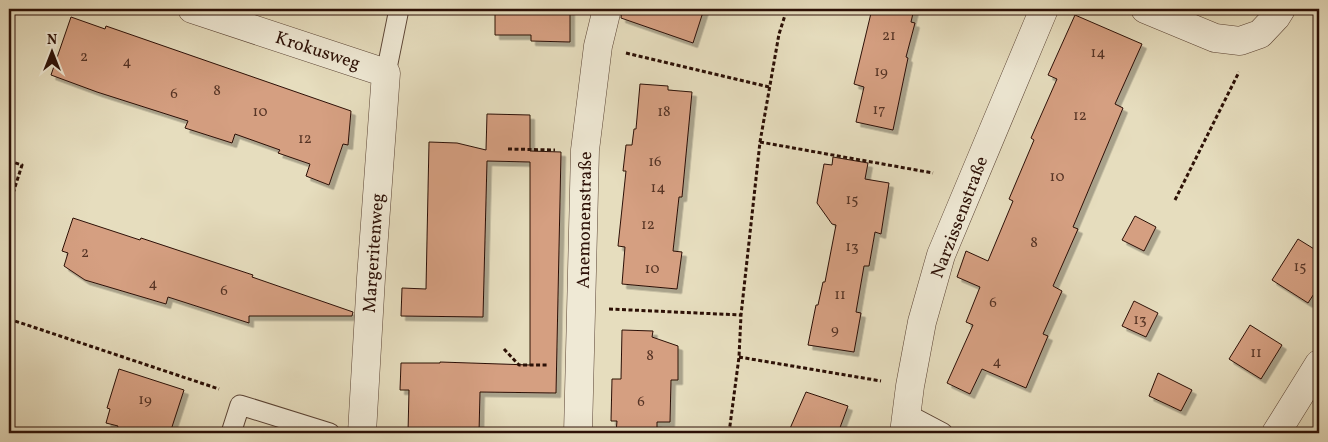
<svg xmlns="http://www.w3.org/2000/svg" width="1328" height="442" viewBox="0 0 1328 442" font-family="Vollkorn,serif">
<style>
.building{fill:#d59f81;stroke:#2c1006;filter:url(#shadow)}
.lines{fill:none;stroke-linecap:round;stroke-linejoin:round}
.service-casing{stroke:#5a4334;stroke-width:21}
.minor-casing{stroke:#5a4334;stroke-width:29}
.path{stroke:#2c1006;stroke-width:3;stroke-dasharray:4 2.5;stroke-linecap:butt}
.service{stroke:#efe9d5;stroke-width:19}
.minor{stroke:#efe9d5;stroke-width:28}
.labels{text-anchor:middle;stroke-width:4;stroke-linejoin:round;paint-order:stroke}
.number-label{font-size:15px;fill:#563425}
.street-label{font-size:18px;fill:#2c1006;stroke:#efe9d5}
</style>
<defs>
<filter id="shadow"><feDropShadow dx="4.5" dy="4.5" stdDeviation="0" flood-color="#0004"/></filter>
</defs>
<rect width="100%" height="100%" fill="#e6ddbe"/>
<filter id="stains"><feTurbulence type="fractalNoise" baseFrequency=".004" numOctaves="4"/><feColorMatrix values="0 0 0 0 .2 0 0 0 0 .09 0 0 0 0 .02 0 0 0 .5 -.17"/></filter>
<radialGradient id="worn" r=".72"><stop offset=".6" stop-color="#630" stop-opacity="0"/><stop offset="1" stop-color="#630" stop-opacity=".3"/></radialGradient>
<!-- building -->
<path class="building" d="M495,9h75v33l-39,-1v-6h-36z
M622,9h82l-11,34 -72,-25z
M872,9h42l-3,13 4,1 -9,34 2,1 -15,72 -37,-8 8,-35 -10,-3z
M1075,15l67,29 -27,60 8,4 -50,119 5,2 -25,57 9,5 -19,43 5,2 -22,52 -44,-19 -12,25 -23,-11 26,-58 -7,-3 14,-35 -23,-10 9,-26 22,10 25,-60 -4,-2 25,-59 -3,-2 26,-59 -9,-4z
M71,17l34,12 1,-3 245,85 -3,34 -5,-1 -14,41 -23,-9 4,-12 -32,-11 2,-3 -45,-16 -3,9 -47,-15 3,-7 -91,-29 -46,-17z
M640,84l28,2v4l24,2 -10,105h-3l-6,54 9,1 -5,37 -55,-5 3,-37 -7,-1 8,-75h-3l3,-26h6l2,-16h2z
M487,114l43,1v36l31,1 -5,241 -76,-1 -1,41h-71l1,-43h-9l1,-27h39v-1l90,3v-203l-43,-1 -4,156 -82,-1 1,-28 24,1 3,-147 28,1 29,7z
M833,157l35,6 -3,16 24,4 -8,51 -6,-2 -6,34h-5l-8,46 5,1 -7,39 -46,-7 8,-40h2l5,-23h2l11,-57 -4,-1 -15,-21 7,-39 8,1z
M1135,216l21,11 -12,24 -22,-11z
M73,218l67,22 1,-2 112,37 -1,2 101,35 -1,4h-103v7l-81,-26 -2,7 -81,-24 -21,-14 4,-13 -6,-2z
M1298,239l21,13v34l-11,17 -36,-23z
M1134,301l24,12 -12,24 -24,-11z
M1250,325l32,20 -21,34 -32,-20z
M622,330l31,1 -1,6 26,9v34h-7l-1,42h-13v11h-41l1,-12h-6l1,-42h9z
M119,369l65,21 -14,43h-55l3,-7 -12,-3 4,-14 -3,-1z
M1158,373l34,17 -11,21 -32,-15z
M806,392l42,14 -10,27h-50z"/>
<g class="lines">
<!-- service casing -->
<g class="service-casing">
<path id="service" d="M386,73l13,-64
M907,414l36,19
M231,433l9,-28 90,28"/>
</g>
<!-- minor casing -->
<g class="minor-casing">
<path id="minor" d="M192,9l194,64 -15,205 -9,155
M1145,9l70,29 25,3 20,-7 16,-17 5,-8
M578,433l7,-283 13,-104 9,-37
M904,433l6,-47 12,-64 19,-67 103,-246
M1276,433l43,-69"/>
</g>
<!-- path -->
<path class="path" d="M626,53l143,34
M760,142l173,31
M508,149l47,1
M9,161l13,4 -13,41
M1175,200l64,-128
M609,309l132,6
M9,319l210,70
M504,349l15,16h30
M739,357l142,24
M729,433l10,-76 2,-42 19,-173 19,-108 8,-25"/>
<!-- service -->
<use href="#service" class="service"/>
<!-- minor -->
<use href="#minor" class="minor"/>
</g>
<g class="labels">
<!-- number labels -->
<g class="number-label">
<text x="889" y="40">21</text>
<text x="1098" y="57">14</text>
<text x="84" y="61">2</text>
<text x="127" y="66">4</text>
<text x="881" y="76">19</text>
<text x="217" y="95">8</text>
<text x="174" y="98">6</text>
<text x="879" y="114">17</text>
<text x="260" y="116">10</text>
<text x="664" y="116">18</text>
<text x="1080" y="120">12</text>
<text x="305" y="143">12</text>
<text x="655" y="166">16</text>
<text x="1057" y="181">10</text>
<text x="658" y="192">14</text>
<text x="852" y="204">15</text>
<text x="648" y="229">12</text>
<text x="1034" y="247">8</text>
<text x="852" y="251">13</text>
<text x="85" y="257">2</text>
<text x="1300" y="271">15</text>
<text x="652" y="273">10</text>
<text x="153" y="288">4</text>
<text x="224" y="295">6</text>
<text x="840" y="299">11</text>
<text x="993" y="307">6</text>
<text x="1140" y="324">13</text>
<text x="835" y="334">9</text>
<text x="1256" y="357">11</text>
<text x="650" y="360">8</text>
<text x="997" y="366">4</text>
<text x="145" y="404">19</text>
<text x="641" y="406">6</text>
</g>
<!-- street labels -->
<g class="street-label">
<text transform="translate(318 50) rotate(18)" y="6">Krokusweg</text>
<text transform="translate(959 217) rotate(-69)" y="6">Narzissenstraße</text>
<text transform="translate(584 220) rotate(-89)" y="6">Anemonenstraße</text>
<text transform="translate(373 253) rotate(-86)" y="6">Margeritenweg</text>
</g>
</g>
<!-- margin -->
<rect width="1328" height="442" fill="none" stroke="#e6ddbe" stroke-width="30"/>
<rect x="10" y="10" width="1308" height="422" fill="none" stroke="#2c1006" stroke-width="2.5"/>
<rect x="15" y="15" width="1298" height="412" fill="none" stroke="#2c1006"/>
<!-- north arrow -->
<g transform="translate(52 52)" stroke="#efe9d5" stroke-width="4" paint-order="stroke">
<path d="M0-4L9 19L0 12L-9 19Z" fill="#2c1006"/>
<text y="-8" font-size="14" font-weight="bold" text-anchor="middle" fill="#2c1006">N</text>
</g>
<rect width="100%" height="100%" filter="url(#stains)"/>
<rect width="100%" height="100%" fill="url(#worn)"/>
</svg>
